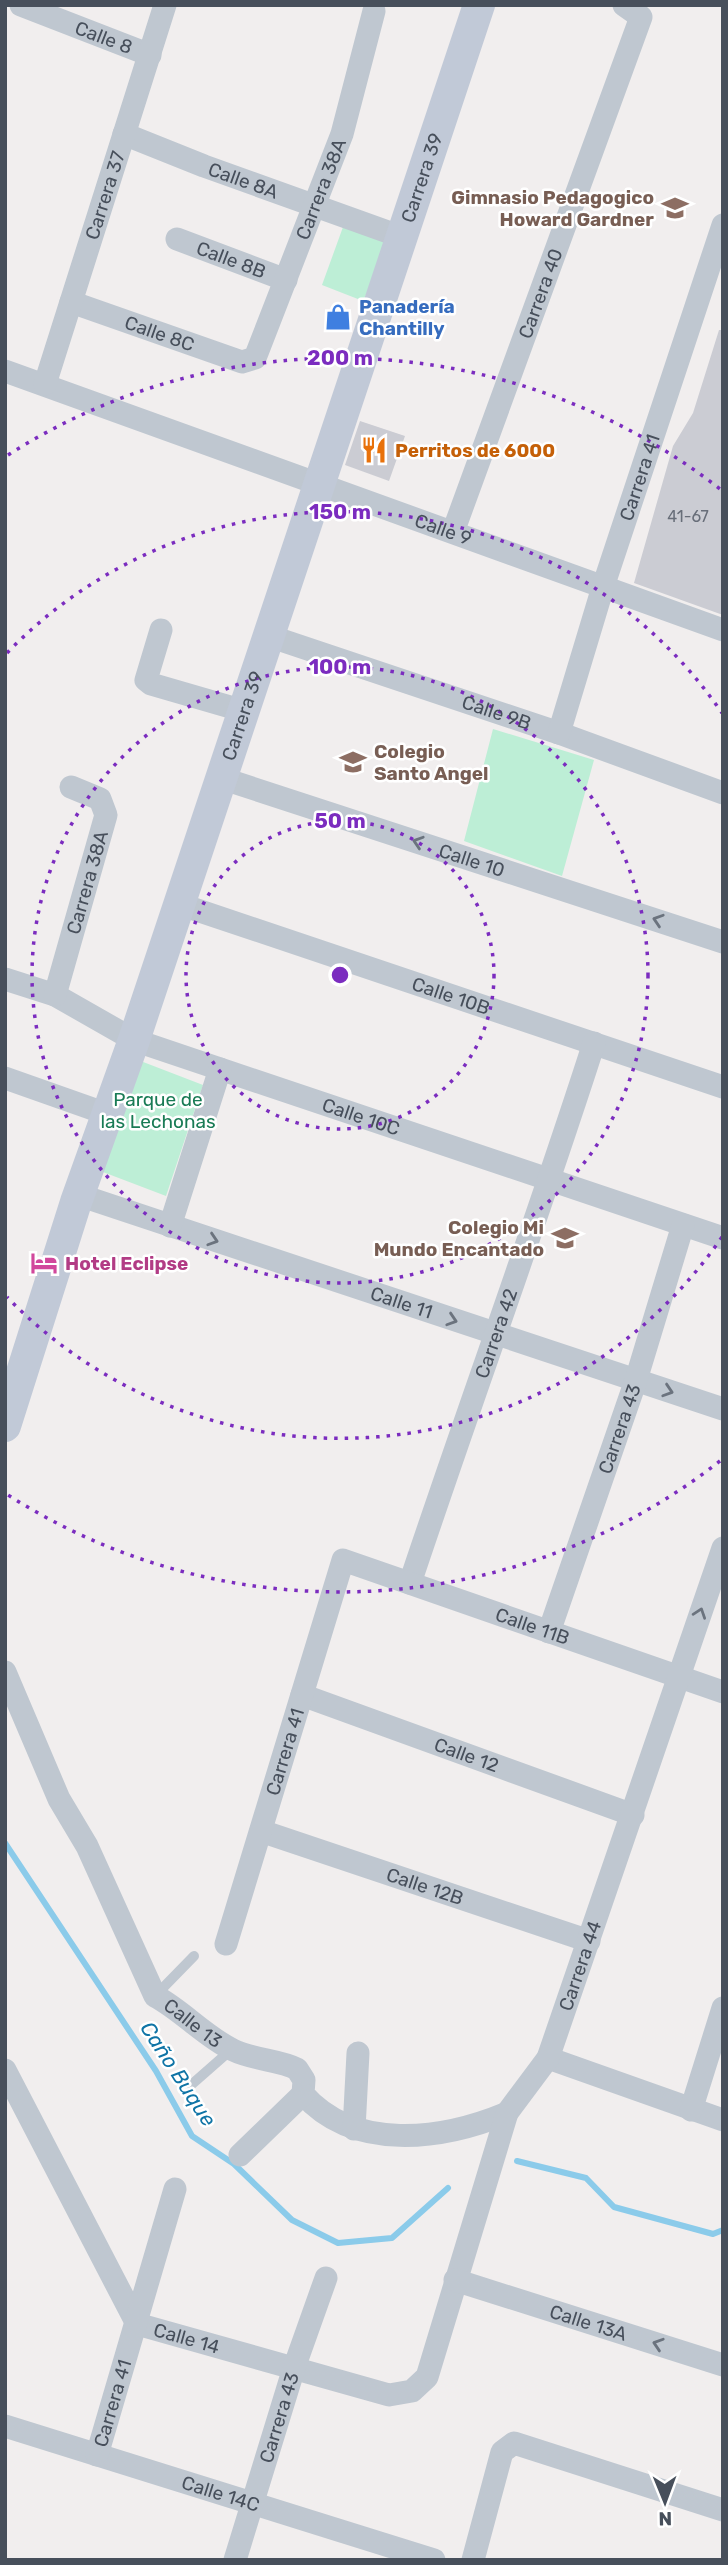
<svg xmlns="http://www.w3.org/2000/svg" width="728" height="2565" viewBox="0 0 728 2565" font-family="Rubik,sans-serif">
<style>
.green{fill:#bdeed6}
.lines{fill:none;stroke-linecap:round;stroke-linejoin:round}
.stream{stroke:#8bcbea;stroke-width:6}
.building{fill:#cbccd3}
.lane{stroke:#bfc7d0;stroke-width:10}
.street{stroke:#bfc7d0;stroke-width:23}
.secondary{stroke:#c1c9d7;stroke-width:32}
.oneway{stroke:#6b737e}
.ring{fill:none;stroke:#7b2cbf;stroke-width:3.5;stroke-dasharray:3.5 7}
.labels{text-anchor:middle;stroke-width:5;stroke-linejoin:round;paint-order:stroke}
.number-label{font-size:16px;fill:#686e79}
.street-label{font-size:19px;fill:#474f5b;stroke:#fff}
.education-label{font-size:19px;font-weight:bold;fill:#785e54;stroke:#fff;text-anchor:end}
.shop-label{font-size:19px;font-weight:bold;fill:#366cbe;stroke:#fff;text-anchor:start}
.food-label{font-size:19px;font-weight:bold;fill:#c56008;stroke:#fff;text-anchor:start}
.park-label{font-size:19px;fill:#197b55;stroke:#fff}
.hotel-label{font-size:19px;font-weight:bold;fill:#b23c85;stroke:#fff;text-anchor:start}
.water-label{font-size:21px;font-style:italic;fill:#0f74a6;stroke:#fff}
.centre{fill:#7b2cbf;stroke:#fff;stroke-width:3.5}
.ring-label{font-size:21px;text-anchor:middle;font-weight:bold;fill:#7b2cbf;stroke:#fff;stroke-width:5;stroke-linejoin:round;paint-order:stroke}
</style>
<rect width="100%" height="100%" fill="#f1eeee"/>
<!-- green -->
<path class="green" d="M343,227l48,14 -28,60 -41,-16z
M493,729l101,31 -32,116 -98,-35z
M138,1060l65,25 -37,111 -63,-24z"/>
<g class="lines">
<!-- stream -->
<path class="stream" d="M5,1843l151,228 36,65 42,28 58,56 46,23 54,-5 56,-50
M517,2161l69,17 28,29 99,27 10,-4"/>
</g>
<!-- building -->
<path class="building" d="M719,330h4v285l-89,-32 39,-137 20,-33z
M360,421l45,15 -16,45 -44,-16z"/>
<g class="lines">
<!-- lane -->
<path class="lane" d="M155,1996l39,-40
M191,2085l41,-36"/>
<!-- street -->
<g class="street">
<path id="s1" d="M21,5l129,50"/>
<path id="s2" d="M124,134l80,32 198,71"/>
<path id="s3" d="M177,239l109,41"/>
<path id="s4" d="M71,302l171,60 13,-4 87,-224 32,-123"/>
<path id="s5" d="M5,371l718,259"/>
<path id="s6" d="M45,384l120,-379"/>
<path id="s7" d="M453,532l188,-515 -17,-12"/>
<path d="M161,630l-15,50 5,4 93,27"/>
<path id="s8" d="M269,636l290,97 164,60"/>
<path id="s9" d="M559,733l44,-146 120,-362"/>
<path id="s10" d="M221,778l502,164"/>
<path id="s11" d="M179,904l544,183"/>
<path id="s12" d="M5,979l50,16 79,45 589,198"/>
<path id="s13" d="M55,995l51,-180 -6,-16 -29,-12"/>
<path d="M5,1078l102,36"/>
<path id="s14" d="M79,1195l644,214"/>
<path d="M170,1226l50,-157"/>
<path id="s15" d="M410,1583c60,-180 126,-359 184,-540"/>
<path id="s16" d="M549,1632l87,-252 47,-155"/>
<path id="s17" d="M5,1672l54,127 28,47 68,150c28,15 49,40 78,54 20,10 48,10 64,19l7,11 -1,14c51,58 139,46 204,19"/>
<path id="s18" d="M302,1695l331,120"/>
<path id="s19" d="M261,1831l328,110"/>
<path id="s20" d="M226,1944l117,-384 380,132"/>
<path d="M548,2058l175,62"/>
<path id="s21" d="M5,2070l132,254 252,71 23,-4 15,-14 80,-264 41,-55 175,-510"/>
<path d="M691,2110l32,-102"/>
<path d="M354,2129l4,-76"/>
<path d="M240,2155l63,-61"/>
<path id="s22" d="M455,2280l268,85"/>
<path id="s23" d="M5,2426l429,134"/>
<path id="s24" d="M97,2455l78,-266"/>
<path id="s25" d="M235,2560l59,-192 32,-90"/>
<path d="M473,2560l29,-108 12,-9 209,67"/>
</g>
<!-- secondary -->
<path class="secondary" id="s26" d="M5,1426l71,-224 58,-162 345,-1035"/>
</g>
<!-- one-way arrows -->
<defs><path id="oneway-chevron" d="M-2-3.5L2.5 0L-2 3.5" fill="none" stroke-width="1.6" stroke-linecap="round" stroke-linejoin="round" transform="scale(1.75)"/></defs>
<g class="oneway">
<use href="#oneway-chevron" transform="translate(418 842) rotate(-162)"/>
<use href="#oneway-chevron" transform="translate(658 920) rotate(-162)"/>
<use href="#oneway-chevron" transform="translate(213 1240) rotate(18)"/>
<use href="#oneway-chevron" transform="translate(452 1320) rotate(18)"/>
<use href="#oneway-chevron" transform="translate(668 1391) rotate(18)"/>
<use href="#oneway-chevron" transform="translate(700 1613) rotate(-71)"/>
<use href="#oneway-chevron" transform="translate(658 2344) rotate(-162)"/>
</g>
<!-- distance rings -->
<g class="ring">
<circle cx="340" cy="975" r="154"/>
<circle cx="340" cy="975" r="308"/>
<path d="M722 1237A463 463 0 0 1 7 1297M7 653A463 463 0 0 1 722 713"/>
<path d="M720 1461A617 617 0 0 1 8 1495M8 455A617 617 0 0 1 720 489"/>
</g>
<!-- icons -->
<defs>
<g id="school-bare" transform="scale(2.1)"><path d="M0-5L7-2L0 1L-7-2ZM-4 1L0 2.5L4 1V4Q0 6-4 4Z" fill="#8d6e63" stroke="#fff" stroke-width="2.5" paint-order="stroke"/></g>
<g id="shop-bare" transform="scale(2.1)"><path d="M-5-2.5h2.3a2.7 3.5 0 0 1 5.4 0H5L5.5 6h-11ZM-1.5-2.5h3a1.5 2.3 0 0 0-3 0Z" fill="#3f7fe0" stroke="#fff" stroke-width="2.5" paint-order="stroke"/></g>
<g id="restaurant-bare" transform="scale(2.1)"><path d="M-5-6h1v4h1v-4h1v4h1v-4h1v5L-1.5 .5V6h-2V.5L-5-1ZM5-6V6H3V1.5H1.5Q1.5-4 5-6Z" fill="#e8710a" stroke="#fff" stroke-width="2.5" paint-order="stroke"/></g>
<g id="hotel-bare" transform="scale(2.1)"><path d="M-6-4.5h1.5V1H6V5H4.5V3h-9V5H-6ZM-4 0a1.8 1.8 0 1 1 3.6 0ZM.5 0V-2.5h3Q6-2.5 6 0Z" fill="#d1479c" stroke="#fff" stroke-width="2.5" paint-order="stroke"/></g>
</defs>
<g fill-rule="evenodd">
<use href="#school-bare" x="675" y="208"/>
<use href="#shop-bare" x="338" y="317"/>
<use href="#restaurant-bare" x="374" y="450"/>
<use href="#school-bare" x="353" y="762"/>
<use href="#school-bare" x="565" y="1238"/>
<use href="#hotel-bare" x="44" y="1263"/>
</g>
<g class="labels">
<!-- number labels -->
<g class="number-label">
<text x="688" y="522">41-67</text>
</g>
<!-- street labels -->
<g class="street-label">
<text dy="7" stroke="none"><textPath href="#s1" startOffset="89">Calle 8</textPath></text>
<text dy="7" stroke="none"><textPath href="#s26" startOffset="1316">Carrera 39</textPath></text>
<text dy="7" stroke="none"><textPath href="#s2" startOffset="128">Calle 8A</textPath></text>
<text dy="7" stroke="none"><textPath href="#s4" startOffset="376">Carrera 38A</textPath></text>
<text dy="7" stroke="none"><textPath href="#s6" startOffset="198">Carrera 37</textPath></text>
<text dy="7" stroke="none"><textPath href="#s3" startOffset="58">Calle 8B</textPath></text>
<text dy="7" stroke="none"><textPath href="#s7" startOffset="254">Carrera 40</textPath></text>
<text dy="7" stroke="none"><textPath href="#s4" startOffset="94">Calle 8C</textPath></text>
<text dy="7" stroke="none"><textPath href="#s9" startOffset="268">Carrera 41</textPath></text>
<text dy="7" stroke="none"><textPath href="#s5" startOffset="466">Calle 9</textPath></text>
<text dy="7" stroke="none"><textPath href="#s8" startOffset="240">Calle 9B</textPath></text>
<text dy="7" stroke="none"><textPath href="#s26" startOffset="749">Carrera 39</textPath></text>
<text dy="7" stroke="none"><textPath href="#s10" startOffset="264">Calle 10</textPath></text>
<text dy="7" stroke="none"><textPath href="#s13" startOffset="117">Carrera 38A</textPath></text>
<text dy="7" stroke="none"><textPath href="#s11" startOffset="287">Calle 10B</textPath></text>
<text dy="7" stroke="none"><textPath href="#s12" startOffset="383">Calle 10C</textPath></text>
<text dy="7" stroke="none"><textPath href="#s14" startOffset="340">Calle 11</textPath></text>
<text dy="7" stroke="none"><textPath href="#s15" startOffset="264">Carrera 42</textPath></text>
<text dy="7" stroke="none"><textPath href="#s16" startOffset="215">Carrera 43</textPath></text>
<text dy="7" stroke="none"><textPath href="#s20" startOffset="602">Calle 11B</textPath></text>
<text dy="7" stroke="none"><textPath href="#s20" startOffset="201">Carrera 41</textPath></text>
<text dy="7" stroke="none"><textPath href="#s18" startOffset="175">Calle 12</textPath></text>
<text dy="7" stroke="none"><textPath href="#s19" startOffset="173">Calle 12B</textPath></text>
<text dy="7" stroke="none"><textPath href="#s21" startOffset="1034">Carrera 44</textPath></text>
<text dy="7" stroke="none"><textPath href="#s17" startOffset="404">Calle 13</textPath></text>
<text dy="7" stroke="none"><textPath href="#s22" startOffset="140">Calle 13A</textPath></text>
<text dy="7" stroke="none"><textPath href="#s21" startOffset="338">Calle 14</textPath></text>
<text dy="7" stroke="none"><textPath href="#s24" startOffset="54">Carrera 41</textPath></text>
<text dy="7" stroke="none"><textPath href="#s25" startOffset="149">Carrera 43</textPath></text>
<text dy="7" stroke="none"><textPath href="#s23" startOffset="226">Calle 14C</textPath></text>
</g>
<!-- education labels -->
<g class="education-label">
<text x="654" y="204">Gimnasio Pedagogico<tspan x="654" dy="22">Howard Gardner</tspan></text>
<text x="374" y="758" text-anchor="start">Colegio<tspan x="374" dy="22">Santo Angel</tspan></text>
<text x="544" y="1234">Colegio Mi<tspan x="544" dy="22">Mundo Encantado</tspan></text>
</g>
<!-- shop labels -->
<g class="shop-label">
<text x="359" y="313">Panadería<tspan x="359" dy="22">Chantilly</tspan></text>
</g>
<!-- food labels -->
<g class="food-label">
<text x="395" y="457">Perritos de 6000</text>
</g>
<!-- park labels -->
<g class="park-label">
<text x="158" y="1106">Parque de<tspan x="158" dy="22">las Lechonas</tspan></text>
</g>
<!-- hotel labels -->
<g class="hotel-label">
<text x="65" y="1270">Hotel Eclipse</text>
</g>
<!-- water labels -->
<g class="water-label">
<text transform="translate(178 2074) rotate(57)" y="7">Caño Buque</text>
</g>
</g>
<circle cx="340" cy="975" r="10" class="centre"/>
<g class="ring-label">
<text x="340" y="365">200 m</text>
<text x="340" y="519">150 m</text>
<text x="340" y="674">100 m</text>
<text x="340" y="828">50 m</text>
</g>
<!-- border -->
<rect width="728" height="2565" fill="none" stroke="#474f5b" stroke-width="14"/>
<!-- north arrow -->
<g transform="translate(665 2502) rotate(179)" stroke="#ffffff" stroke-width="5" paint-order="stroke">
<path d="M0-5L12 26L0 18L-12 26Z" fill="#474f5b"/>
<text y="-10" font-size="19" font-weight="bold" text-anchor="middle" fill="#474f5b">N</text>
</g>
</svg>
